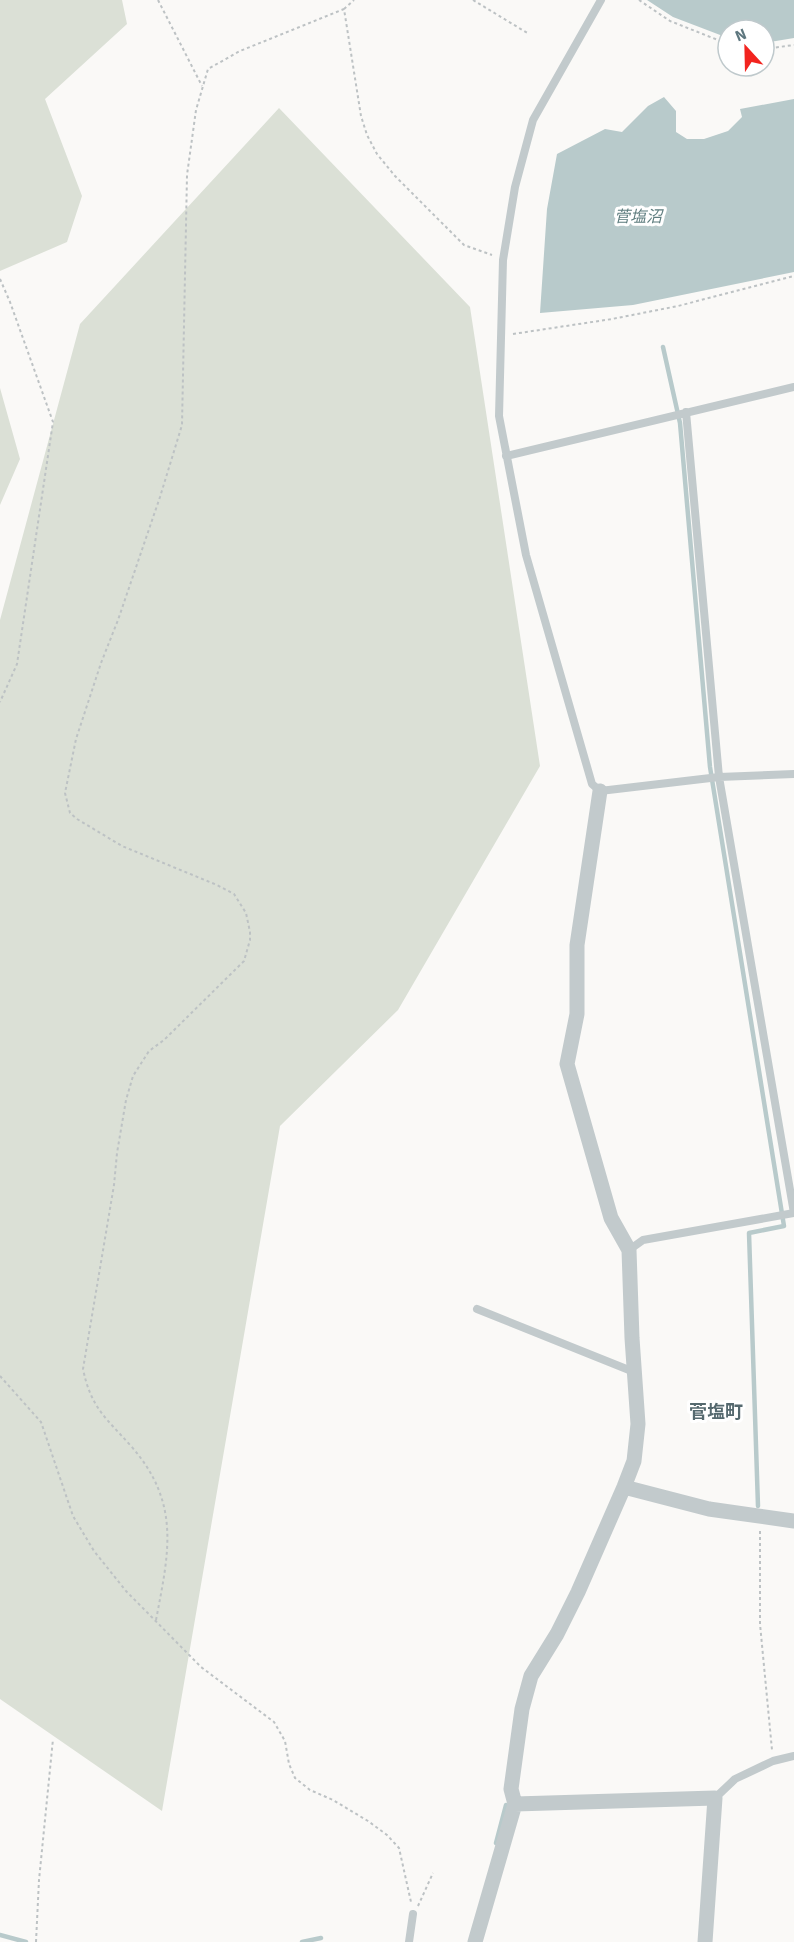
<svg xmlns="http://www.w3.org/2000/svg" width="794" height="1942" viewBox="0 0 794 1942" font-family="'Source Sans 3','Noto Sans JP',sans-serif">
<style>
.green{fill:#dbe0d6}
.water{fill:#b8cacb}
.lines{fill:none;stroke-linecap:round;stroke-linejoin:round}
.stream{stroke:#b8cacb;stroke-width:4.5}
.path{stroke:#bdc2c4;stroke-width:2;stroke-dasharray:3 3;stroke-linecap:butt}
.lane{stroke:#c2cacc;stroke-width:8}
.street{stroke:#c2cacc;stroke-width:15}
.labels{text-anchor:middle;stroke-width:6;stroke-linejoin:round;paint-order:stroke}
.water-label{font-size:16px;font-style:italic;fill:#5d7c7e;stroke:#fff}
.quarter-label{font-size:18px;font-weight:bold;fill:#55696f;stroke:#fff}
</style>
<rect width="100%" height="100%" fill="#faf9f7"/>
<!-- green -->
<path class="green" d="M0,0h122l5,24 -82,75 37,97 -15,46 -67,29z
M279,108l191,199 70,459 -142,244 -118,116 -118,685 -162,-112v-1079l80,-296z
M0,388l20,71 -20,46z"/>
<!-- water -->
<path class="water" d="M647,0h147v38l-30,5v-13h-36v8l-55,-21z
M664,97l12,14v21l11,7h17l24,-8 14,-14 -2,-8 54,-10v173l-161,33 -93,8 7,-104 10,-55 48,-25 17,3 26,-26z"/>
<g class="lines">
<!-- stream -->
<path class="stream" d="M663,347l17,76 30,344 74,459 -35,7 9,273
M496,1843l10,-38
M0,1935l26,7
M302,1942l19,-4"/>
<!-- path -->
<path class="path" d="M158,0l44,86
M473,0l56,34
M639,0l31,21 58,23
M344,9l10,-9
M764,49l30,-4
M0,279l10,23 43,120 -36,242 -17,38
M513,334l99,-15 66,-13 116,-30
M0,1376l41,46 32,94 21,35 32,40 75,76 73,55 11,19 4,23 6,14 15,12 23,10 35,21 19,14 12,13 12,54
M760,1531v93l12,126
M156,1620c13,-68 25,-117 -25,-174 -25,-28 -40,-38 -48,-77l31,-184 3,-32 9,-53 7,-24 16,-25 15,-11 80,-79 6,-21v-8l-4,-19 -12,-19 -17,-9 -95,-39 -45,-27 -7,-6 -5,-20 11,-54 25,-76 17,-43 42,-123 22,-72 5,-250 9,-65 12,-41 32,-18 104,-42 17,107 6,19 10,19 18,22 69,69 28,10
M418,1906l15,-33
M36,1942l3,-62 14,-141"/>
<!-- lane -->
<path class="lane" d="M601,0l-68,120 -18,67 -12,73 -4,156 27,139 66,229 8,7 119,-14 75,-3
M686,412l33,365 75,436
M506,456l288,-69
M629,1250l14,-10 151,-27
M477,1309l157,63
M715,1798l20,-19 38,-18 21,-5
M409,1942l4,-28"/>
<!-- street -->
<path class="street" d="M624,1487l85,22 85,12
M515,1804l200,-6 -10,144
M475,1942l40,-138 -4,-15 11,-80 9,-33 26,-42 21,-42 46,-105 10,-26 4,-37 -6,-86 -3,-88 -18,-32 -44,-154 10,-50v-69l23,-154"/>
</g>
<g class="labels">
<!-- water labels -->
<g class="water-label">
<text x="638" y="222">菅塩沼</text>
</g>
<!-- quarter labels -->
<g class="quarter-label">
<text x="716" y="1418">菅塩町</text>
</g>
</g>
<!-- north arrow -->
<g transform="translate(746 48) rotate(338)"><circle r="28" fill="#ffffff" stroke="#bfc9cc" stroke-width="1.5"/>
<path d="M0-4.5L10 22L0 15L-10 22Z" fill="#f2241f"/>
<text y="-9" font-size="16" font-weight="bold" text-anchor="middle" fill="#5e777f">N</text>
</g>
</svg>
